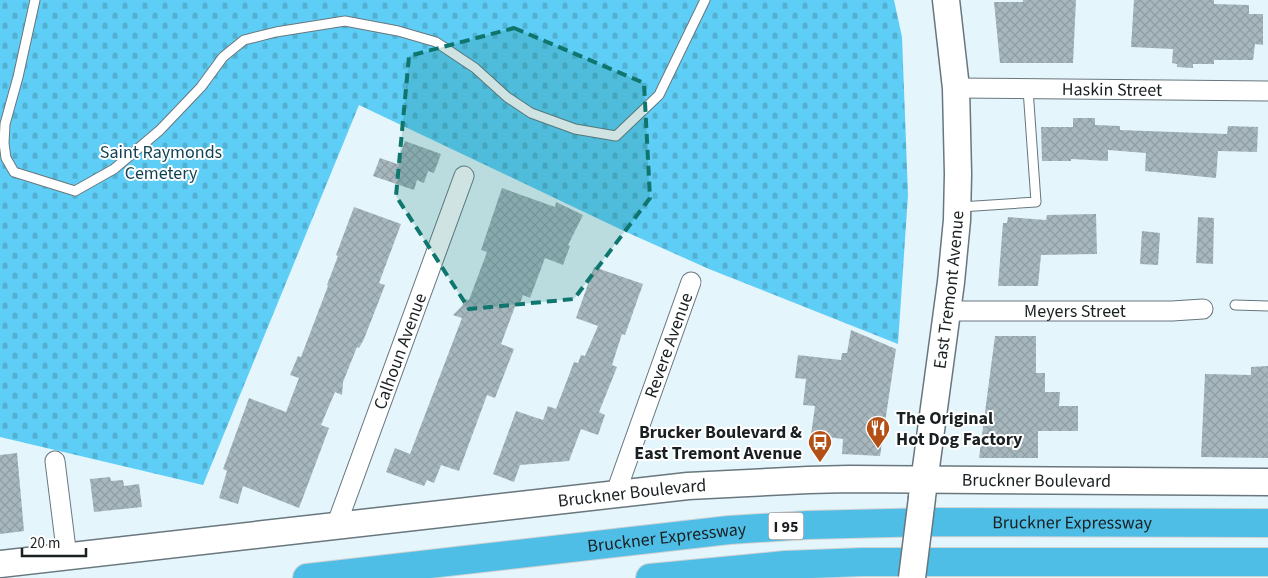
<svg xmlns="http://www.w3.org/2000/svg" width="1268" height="578" viewBox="0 0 1268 578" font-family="'Source Sans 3',sans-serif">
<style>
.cemetery{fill:url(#cemetery-stones)}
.building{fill:url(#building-cross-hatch)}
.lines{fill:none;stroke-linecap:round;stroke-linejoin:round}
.lane-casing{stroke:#68777d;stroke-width:11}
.street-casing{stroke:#68777d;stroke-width:21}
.secondary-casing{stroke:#68777d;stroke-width:29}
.highway-casing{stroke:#d1d2d3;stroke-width:30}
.lane{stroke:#fff;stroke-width:9}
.street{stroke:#fff;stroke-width:19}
.secondary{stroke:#fff;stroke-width:26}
.highway{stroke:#4fbee6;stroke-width:28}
.secondary-bridge-casing{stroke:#68777d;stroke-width:29;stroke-linecap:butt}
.secondary-bridge{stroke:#fff;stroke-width:26}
.marked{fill:#0f766e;fill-opacity:0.2;stroke:#0f766e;stroke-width:4;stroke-dasharray:10 6;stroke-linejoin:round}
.labels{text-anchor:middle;stroke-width:4;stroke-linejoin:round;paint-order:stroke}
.shield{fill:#fff;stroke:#5f6364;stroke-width:1}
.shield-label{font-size:16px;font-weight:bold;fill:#1a2022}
.street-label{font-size:18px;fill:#1a2022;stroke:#fff}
.park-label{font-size:18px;fill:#124354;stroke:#fff}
.poi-label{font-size:18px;font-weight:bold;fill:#1a2022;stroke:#fff;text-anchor:start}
</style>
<defs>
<pattern id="cemetery-stones" width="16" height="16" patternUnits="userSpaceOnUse" patternTransform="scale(1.25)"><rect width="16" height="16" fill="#5fcef7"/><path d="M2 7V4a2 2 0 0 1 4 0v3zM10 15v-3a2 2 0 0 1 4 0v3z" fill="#52b1d3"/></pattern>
<pattern id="building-cross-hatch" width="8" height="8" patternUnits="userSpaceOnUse" patternTransform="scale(1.25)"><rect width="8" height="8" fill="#a7b7be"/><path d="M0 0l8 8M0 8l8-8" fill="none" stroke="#8f9da3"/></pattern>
</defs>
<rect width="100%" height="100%" fill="#e5f5fc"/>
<!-- cemetery -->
<path class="cemetery" d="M0,0h894l8,37 6,158 -10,149 -189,-75 -85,-38 -265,-126 -156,380 -203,-48z"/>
<!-- building -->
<path class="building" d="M1023,0h53l-3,63h-73l-6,-61h29z
M1134,0h80v4l35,1v9h14v31l-8,-1 -2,16h-39v4h-21v4l-16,-1v-3l-5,-1 1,-14 -42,-2z
M1073,118h22v7l25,1v4l107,4 1,-8 30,1 -1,25 -39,-1 -2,27 -71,-7 1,-18 -38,-3v11l-37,-2v2h-29l-1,-34h32z
M405,141l36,13 -7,19 -6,-2 -4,12 -7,-3 -3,10 -41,-14 7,-18 17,6z
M502,188l53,19 1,-5 27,13 -15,30 2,1 -7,19 -18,-7 -15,40 -7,-3 -4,11 -3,-2 -15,40 13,5 -19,49 -8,-3 -28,76 -18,-6 -7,18 -7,-3 -3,6 -38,-14 9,-24 15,6 52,-136 -9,-3 9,-9 3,-7 4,1 18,-48 -6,-2z
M354,207l47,17 -22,59 6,2 -21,54 -5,9 -2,-1 -14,35 -1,13 -7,-3 -14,33 8,3 -30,80 -56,-22 -5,18 -19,-6 8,-27 -4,-2 26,-71 37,14 13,-34 -9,-3 8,-19 3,1 27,-71 -1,-1 11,-29 -2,-1z
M1096,214l1,40 -56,1 -3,31h-40l5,-63h4l1,-6 38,3 1,-5z
M1198,217l16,1 -1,46 -17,-1z
M1142,231l18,2 -2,32 -18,-1z
M594,267l49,17 -18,51 -3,-1 -10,31 5,2 -18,45 6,3 -7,20 -17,-6 -12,32 -49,4 -6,17 -21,-8 23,-63 27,9 5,-14 8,3 18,-47 4,1 3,-8 4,1 13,-30 -22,-8z
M851,330l45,19 -16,107 -38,-2 1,-15 -32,-4 4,-29 -12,-1 3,-26 -11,-1 3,-23 43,5 1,-7h5z
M995,336h41v37h9v19h15l-1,14h19v25h-40v27h-59z
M1268,366v92l-67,-1 4,-83 46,1v-8z
M17,453l7,78 -24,3v-79z
M110,477l1,4 12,-1 1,6 15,-2 3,23 -48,5 -4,-33z"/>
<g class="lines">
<!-- lane casing -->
<g class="lane-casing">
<path id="lane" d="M35,0l-17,77 -13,47 -1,19 2,15 8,14 61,19 39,-22 46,-39 41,-43 22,-30 21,-17 32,-8 69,-11 53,10 38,11 39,26 32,29 24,16 44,16 41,7 43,-41 46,-95
M960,207l76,-5 -8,-113
M1235,305l33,1"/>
</g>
<!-- street casing -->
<g class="street-casing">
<g id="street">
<path id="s1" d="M956,88l312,3"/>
<path id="s2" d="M947,311h225l31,-2"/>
<path d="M55,461l12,96"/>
<path id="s3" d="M615,495l76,-213"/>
<path id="s4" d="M336,526l128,-350"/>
</g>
</g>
<!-- secondary casing -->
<g class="secondary-casing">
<g id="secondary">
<path id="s5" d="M922,497l29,-215 6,-62 1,-46 -2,-86 -10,-88"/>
<path id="s6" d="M0,564l688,-78 120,-6 41,-1 419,3"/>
</g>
</g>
<!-- highway casing -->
<g class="highway-casing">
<g id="highway">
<path id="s7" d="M307,578l422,-48 79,-5 123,-3 337,1"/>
<path d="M650,578l135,-13 77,-3h406"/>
</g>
</g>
<!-- lane -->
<use href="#lane" class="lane"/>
<!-- street -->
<use href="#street" class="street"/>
<!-- secondary -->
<use href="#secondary" class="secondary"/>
<!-- highway -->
<use href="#highway" class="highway"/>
<!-- secondary-bridge casing -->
<g class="secondary-bridge-casing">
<path id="secondary-bridge" d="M912,578l10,-80"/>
</g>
<!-- secondary-bridge -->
<use href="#secondary-bridge" class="secondary-bridge"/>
</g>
<!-- marked area -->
<path class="marked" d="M514,28l130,55 6,115 -76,101 -105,10 -73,-113 13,-140z"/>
<!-- icons -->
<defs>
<g id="restaurant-pin" transform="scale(1.25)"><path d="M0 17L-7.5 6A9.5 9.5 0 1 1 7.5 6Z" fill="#b25016" stroke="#fff"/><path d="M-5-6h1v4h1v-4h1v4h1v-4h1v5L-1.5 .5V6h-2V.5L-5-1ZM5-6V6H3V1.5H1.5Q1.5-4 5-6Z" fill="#fff"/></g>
<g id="bus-pin" transform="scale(1.25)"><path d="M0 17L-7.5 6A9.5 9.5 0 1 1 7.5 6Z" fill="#b25016" stroke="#fff"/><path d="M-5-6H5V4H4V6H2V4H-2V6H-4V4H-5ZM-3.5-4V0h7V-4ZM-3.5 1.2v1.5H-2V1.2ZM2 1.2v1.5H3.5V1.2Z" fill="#fff"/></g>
</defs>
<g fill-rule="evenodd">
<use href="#restaurant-pin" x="878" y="428"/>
<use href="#bus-pin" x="820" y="442"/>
</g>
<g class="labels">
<!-- shield labels -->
<rect class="shield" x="768.5" y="512.5" width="35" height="27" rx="4"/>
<g class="shield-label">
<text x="786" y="532">I 95</text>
</g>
<!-- street labels -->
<g class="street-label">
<text dy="6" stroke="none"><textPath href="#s1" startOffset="156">Haskin Street</textPath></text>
<text dy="6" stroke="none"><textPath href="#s5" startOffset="209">East Tremont Avenue</textPath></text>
<text dy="6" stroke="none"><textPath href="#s2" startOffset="128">Meyers Street</textPath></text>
<text dy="6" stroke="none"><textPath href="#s3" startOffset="159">Revere Avenue</textPath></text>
<text dy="6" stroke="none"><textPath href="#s4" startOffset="186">Calhoun Avenue</textPath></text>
<text dy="6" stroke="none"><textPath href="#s6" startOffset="1041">Bruckner Boulevard</textPath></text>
<text dy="6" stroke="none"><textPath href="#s6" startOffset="636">Bruckner Boulevard</textPath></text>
<text dy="6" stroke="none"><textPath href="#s7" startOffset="768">Bruckner Expressway</textPath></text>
<text dy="6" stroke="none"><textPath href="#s7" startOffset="362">Bruckner Expressway</textPath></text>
</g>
<!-- park labels -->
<g class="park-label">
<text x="161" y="158">Saint Raymonds<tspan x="161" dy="21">Cemetery</tspan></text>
</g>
<!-- poi labels -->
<g class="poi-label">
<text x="896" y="424">The Original<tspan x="896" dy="21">Hot Dog Factory</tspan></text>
<text x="802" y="438" text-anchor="end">Brucker Boulevard &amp;<tspan x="802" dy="21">East Tremont Avenue</tspan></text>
</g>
</g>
<!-- scale -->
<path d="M22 548v8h64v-8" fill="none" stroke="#1a2022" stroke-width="2.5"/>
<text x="30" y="548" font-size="15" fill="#1a2022" stroke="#ffffff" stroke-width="4" paint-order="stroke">20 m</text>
</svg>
